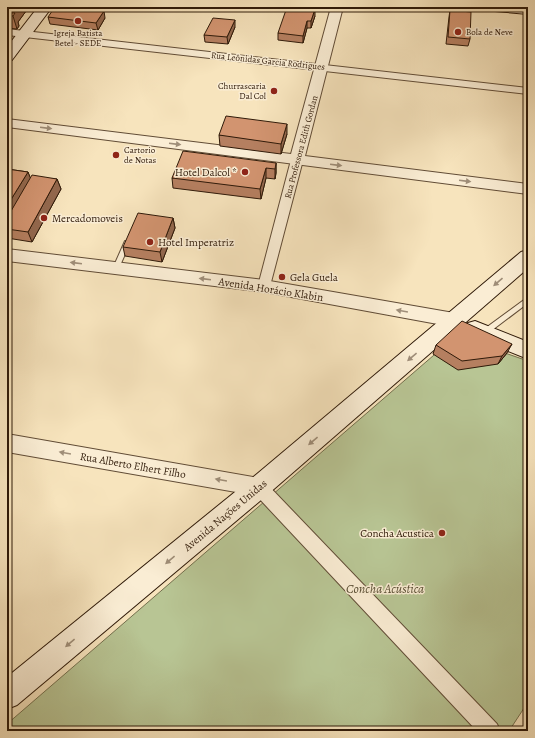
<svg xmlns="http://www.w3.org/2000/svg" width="535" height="738" viewBox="0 0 535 738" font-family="Alegreya,serif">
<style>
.green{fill:#b8c594;stroke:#74704e}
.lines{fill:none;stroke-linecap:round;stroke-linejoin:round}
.service-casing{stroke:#614c36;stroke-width:2}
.minor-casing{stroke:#614c36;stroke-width:2}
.tertiary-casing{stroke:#614c36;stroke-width:2}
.secondary-casing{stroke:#2f1a09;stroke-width:2}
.service{fill:#faedd4;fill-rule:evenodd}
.minor{fill:#faedd4;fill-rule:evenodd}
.tertiary{fill:#faedd4;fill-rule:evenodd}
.secondary{fill:#faedd4;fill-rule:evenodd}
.wall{fill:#b57f60;stroke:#2f1a09}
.shaded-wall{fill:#93684e;stroke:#2f1a09}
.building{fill:#d29470;stroke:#2f1a09}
.oneway{fill:#9f8e79}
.poi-dot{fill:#8f2418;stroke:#faedd4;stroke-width:1.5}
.labels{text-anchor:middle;stroke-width:3;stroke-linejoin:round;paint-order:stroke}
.far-poi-label{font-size:9px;fill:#2f1a09;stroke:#faedd4;text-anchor:start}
.far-street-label{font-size:9px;fill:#2f1a09;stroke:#faedd4}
.poi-label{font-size:11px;fill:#2f1a09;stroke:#faedd4;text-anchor:start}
.street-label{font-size:11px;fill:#2f1a09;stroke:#faedd4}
.near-park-label{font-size:13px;font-style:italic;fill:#584d33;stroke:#faedd4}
</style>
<rect width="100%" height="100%" fill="#f7e4bd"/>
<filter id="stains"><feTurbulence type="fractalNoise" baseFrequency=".005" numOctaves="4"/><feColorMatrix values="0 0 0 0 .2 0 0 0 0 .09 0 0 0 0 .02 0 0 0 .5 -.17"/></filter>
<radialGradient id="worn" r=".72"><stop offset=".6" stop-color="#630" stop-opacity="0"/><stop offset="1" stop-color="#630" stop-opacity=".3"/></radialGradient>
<!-- green -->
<path class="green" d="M456,336l72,25v341l-19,29h-502v-7z"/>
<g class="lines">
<!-- service casing -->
<g class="service-casing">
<path id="service" d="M125,241h2l3,2 -12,27h-4l-1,-2z
M528,297v6l-41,31h-4l-1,-2 1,-2z"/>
</g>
<!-- minor casing -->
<g class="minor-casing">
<path id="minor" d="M7,29l521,59v6l-521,-59z
M297,156l4,1 2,3 -33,126 -1,3 -5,2 -5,-2 -1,-3 33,-126 2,-3z
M259,480l6,2 232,242 3,7h-23l-224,-239 -2,-5 2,-5z"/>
</g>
<!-- tertiary casing -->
<g class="tertiary-casing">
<path id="tertiary" d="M331,7h12l-38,149 223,28v10l-521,-67v-8l284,35z
M7,249l257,31 190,33 6,2 3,5 -3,5 -6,2 -190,-35 -257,-31z
M7,434l252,44 7,2 3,7 -3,7 -7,2 -252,-44z"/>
</g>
<!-- secondary casing -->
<g class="secondary-casing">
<path id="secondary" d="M38,7h14l-40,53 -5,1v-14z
M488,7h40v7l-33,-3 -5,-1z
M528,250v18l-261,227 -250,210 -10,4v-32l244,-198 270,-227z
M475,321l53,21v17l-60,-24 -3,-6 3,-6z"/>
</g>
<!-- service -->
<use href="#service" class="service"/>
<!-- minor -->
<use href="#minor" class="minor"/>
<!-- tertiary -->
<use href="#tertiary" class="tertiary"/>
<!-- secondary -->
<use href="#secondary" class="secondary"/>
</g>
<!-- wall -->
<path class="wall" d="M7,7h22l-11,15 1,4 -2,3 -10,-1z
M450,10l20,29 -2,7 -22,-2 3,-27z
M315,16l-4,12h-4l-4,15 -25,-3v-7z
M48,17l57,1 -7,12 -48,-6z
M235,27l-7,17 -23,-2 -1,-7z
M287,134l-6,20 -61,-8 -1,-11z
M276,163v10l-1,6 -9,-1 -5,21 -88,-11 -1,-10z
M7,169l21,3 2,6 27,1 4,10 -29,53 -25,-4z
M173,218l2,10 -13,34 -37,-6 -2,-9z
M436,345l71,8 -9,11 -40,6 -25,-16z"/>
<!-- shaded-wall -->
<path class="shaded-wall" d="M16,7h13l-11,15 1,4 -2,3 -4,-13 -2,-3z
M315,9v7l-4,12v-7z
M104,11l1,7 -7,12 -2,-7z
M235,20v7l-7,17 -1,-7z
M307,21v7l-4,15v-7z
M287,124v10l-6,20v-10z
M276,163v10l-1,6v-10z
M266,168v10l-5,21 -1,-10z
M28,172l4,10 -23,38 -2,-4v-10z
M57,179l4,10 -29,53 -4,-10z
M173,218l2,10 -13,34 -2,-10z
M7,256l3,7 -3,6z
M512,344l-5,9 -9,11 4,-8z"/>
<!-- building -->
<path class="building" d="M7,7h9l-5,6h4l-2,3 -6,-1z
M55,7h16l33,4 -8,12 -48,-6z
M287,7l28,2 -4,12h-4l-4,15 -25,-3z
M450,10l21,2 -1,27 -22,-2z
M213,18l22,2 -8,17 -23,-2z
M226,116l61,8 -6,20 -62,-9z
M183,151l93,12 -1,6 -9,-1 -6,21 -88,-11z
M7,169l21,3 -21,34z
M32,175l25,4 -29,53 -21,-3v-11z
M138,213l35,5 -13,34 -37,-5z
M462,321l50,23 -10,12 -40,5 -26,-16z"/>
<!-- one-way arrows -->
<defs><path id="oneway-solid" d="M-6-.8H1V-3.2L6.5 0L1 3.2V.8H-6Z"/></defs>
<g class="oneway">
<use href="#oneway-solid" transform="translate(46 128) rotate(7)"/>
<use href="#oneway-solid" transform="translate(175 144) rotate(7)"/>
<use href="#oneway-solid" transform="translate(336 165) rotate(7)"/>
<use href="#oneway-solid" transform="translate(465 181) rotate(7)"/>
<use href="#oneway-solid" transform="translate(76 263) rotate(-173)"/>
<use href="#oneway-solid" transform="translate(205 279) rotate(-173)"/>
<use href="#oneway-solid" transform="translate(498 282) rotate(139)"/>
<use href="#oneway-solid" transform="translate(402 311) rotate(-170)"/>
<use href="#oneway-solid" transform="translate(412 357) rotate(140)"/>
<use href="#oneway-solid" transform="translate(313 441) rotate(140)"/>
<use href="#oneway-solid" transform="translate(65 453) rotate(-170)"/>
<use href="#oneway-solid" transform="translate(221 480) rotate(-170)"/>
<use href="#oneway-solid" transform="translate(170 560) rotate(140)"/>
<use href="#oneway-solid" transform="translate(70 643) rotate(140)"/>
</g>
<!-- markers -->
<g class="poi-dot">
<circle cx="78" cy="21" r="4"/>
<circle cx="458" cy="32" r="4"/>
<circle cx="274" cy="91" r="4"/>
<circle cx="116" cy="155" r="4"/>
<circle cx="245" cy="172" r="4"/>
<circle cx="44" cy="218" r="4"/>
<circle cx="150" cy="242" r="4"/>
<circle cx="282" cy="277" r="4"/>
<circle cx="442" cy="533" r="4"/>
</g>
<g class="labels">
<!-- far-poi labels -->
<g class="far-poi-label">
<text x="466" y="35">Bola de Neve</text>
<text x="78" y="36" text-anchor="middle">Igreja Batista<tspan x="78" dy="10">Betel - SEDE</tspan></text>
<text x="266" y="89" text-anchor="end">Churrascaria<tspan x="266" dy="10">Dal Col</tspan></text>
<text x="124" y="153">Cartorio<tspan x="124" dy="10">de Notas</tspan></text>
</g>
<!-- far-street labels -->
<g class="far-street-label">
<text transform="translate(268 61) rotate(6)" y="3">Rua Leônidas Garcia Rodrigues</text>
<text transform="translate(301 147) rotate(-75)" y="3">Rua Professora Edith Gordan</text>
</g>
<!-- poi labels -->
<g class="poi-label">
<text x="237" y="176" text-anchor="end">Hotel Dalcol *</text>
<text x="52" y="222">Mercadomoveis</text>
<text x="158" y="246">Hotel Imperatriz</text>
<text x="290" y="281">Gela Guela</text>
<text x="434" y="537" text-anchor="end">Concha Acustica</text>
</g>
<!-- street labels -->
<g class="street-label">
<text transform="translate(271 289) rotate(9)" y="4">Avenida Horácio Klabin</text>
<text transform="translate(133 465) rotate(10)" y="4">Rua Alberto Elhert Filho</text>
<text transform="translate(225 515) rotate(-40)" y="4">Avenida Nações Unidas</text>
</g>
<!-- near-park labels -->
<g class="near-park-label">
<text x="385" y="593">Concha Acústica</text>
</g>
</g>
<!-- margin -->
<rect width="535" height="738" fill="none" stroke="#f7e4bd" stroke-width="24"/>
<rect x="8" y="8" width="519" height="722" fill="none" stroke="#2f1a09" stroke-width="2"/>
<rect x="12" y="12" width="511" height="714" fill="none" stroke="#2f1a09"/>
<rect width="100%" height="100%" filter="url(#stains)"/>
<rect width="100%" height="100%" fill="url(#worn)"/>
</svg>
